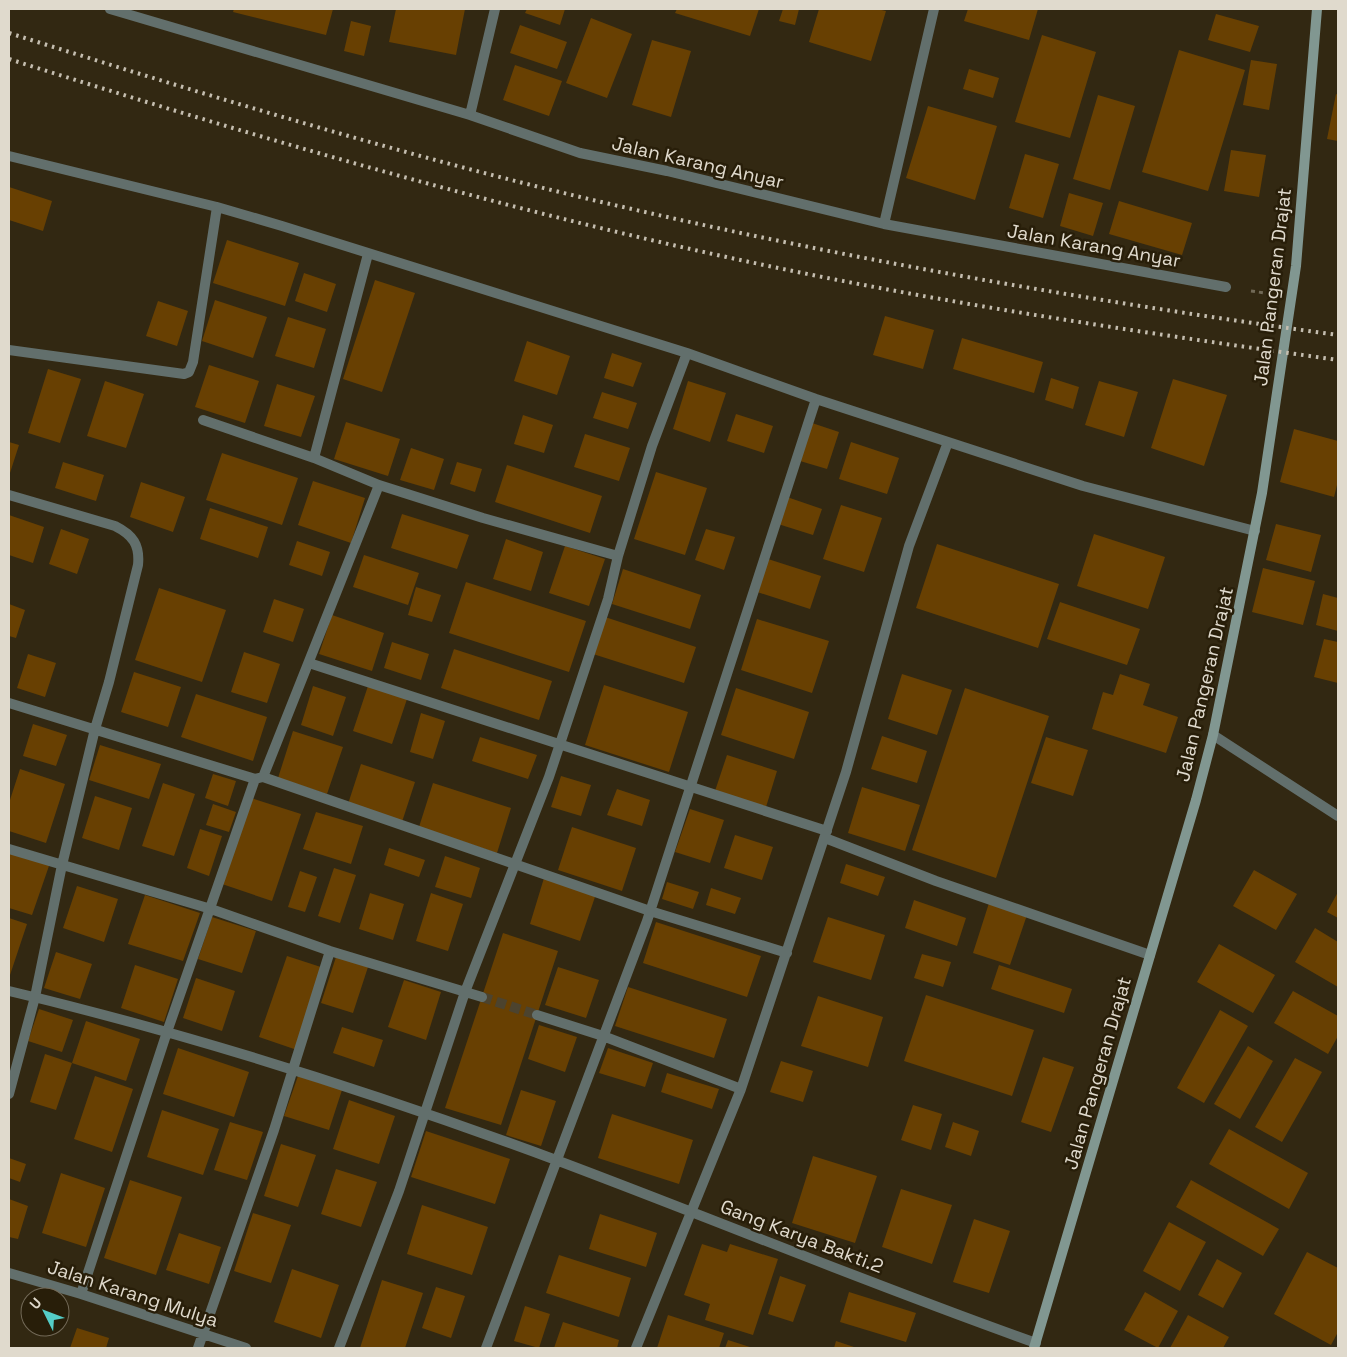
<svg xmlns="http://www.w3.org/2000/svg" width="1347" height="1357" viewBox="0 0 1347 1357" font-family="'Space Grotesk',sans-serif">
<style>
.building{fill:#684002}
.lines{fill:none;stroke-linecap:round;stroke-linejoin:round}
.street-tunnel{stroke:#4c432e;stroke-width:10;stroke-dasharray:10 5;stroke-linecap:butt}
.path{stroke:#726a57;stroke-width:3;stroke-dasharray:4 4;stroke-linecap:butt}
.street{stroke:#626f6c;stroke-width:10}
.secondary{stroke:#819791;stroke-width:10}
.rail{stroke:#c5beb0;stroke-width:4;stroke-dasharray:2.5 5;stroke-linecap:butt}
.labels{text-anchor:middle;stroke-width:5;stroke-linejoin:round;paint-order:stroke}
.street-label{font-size:19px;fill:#e0dacd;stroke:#281e09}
</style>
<rect width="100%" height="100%" fill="#322812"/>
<!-- building -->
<path class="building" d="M234,9h99l-7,26 -93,-23z
M396,9h69l-9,46 -67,-13z
M527,9h38l-5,16 -35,-12z
M677,9h82l-9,27 -75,-23z
M783,9h16l-4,16 -16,-4z
M819,9h58l9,2 -15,50 -62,-19z
M968,9h70l-9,31 -65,-19z
M1216,14l43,12 -9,26 -42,-12z
M591,18l41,16 -25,64 -41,-15z
M351,21l20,5 -7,30 -20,-5z
M520,25l47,17 -10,27 -47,-16z
M1042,35l54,17 -26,86 -55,-16z
M652,40l39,11 -20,66 -39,-12z
M1179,50l66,20 -37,121 -66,-19z
M1251,60l26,4 -8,46 -26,-5z
M515,65l47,16 -13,35 -46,-16z
M969,69l30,9 -6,20 -30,-9z
M1336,94l2,1v46l-11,-2z
M1098,95l37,11 -25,84 -37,-11z
M928,106l69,20 -22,74 -69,-22z
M1231,150l35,5 -7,42 -35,-6z
M1025,154l34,10 -16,54 -34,-10z
M9,187l43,14 -9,30 -34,-11z
M1069,193l34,10 -10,33 -33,-10z
M1119,201l73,22 -10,32 -73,-21z
M227,240l72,23 -14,43 -72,-23z
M304,273l32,11 -9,28 -32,-11z
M375,280l40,13 -33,99 -39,-13z
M215,300l52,17 -14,41 -51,-17z
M158,301l30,10 -11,35 -31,-10z
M885,316l49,14 -11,39 -50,-14z
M288,317l38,12 -12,39 -39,-12z
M962,338l81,24 -9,31 -81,-24z
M527,341l43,15 -13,39 -43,-14z
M612,353l30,10 -9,24 -29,-9z
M209,365l50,16 -14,42 -50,-16z
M48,369l33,10 -21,64 -32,-10z
M1051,378l28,9 -6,22 -28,-9z
M1173,379l54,16 -23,71 -53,-18z
M105,381l39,13 -18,54 -39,-12z
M688,381l38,12 -16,49 -37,-13z
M1099,381l39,11 -14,45 -39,-12z
M277,384l38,12 -14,41 -37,-11z
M602,392l35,11 -9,26 -35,-11z
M736,414l37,12 -9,27 -37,-12z
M523,415l30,10 -9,28 -30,-9z
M346,422l54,17 -12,37 -54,-17z
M812,423l27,9 -12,37 -27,-8z
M1294,429l44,12v40l-4,16 -54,-15z
M585,434l45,14 -11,33 -45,-14z
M9,442l10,3 -10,31z
M851,442l48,16 -12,36 -48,-15z
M411,448l33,11 -10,31 -34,-10z
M222,453l76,25 -16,47 -76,-25z
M63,462l41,13 -8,26 -41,-13z
M457,462l25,7 -7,23 -25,-8z
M507,465l95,31 -12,37 -95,-31z
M656,472l51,16 -22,67 -51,-16z
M313,481l52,17 -14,45 -53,-18z
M141,482l44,15 -12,35 -43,-15z
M787,497l35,12 -9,26 -35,-11z
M841,505l41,13 -18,54 -41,-13z
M210,508l58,19 -10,31 -58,-19z
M402,514l67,21 -12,34 -66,-21z
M9,515l35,12 -11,36 -24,-8z
M1276,524l45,11 -10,37 -45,-12z
M61,529l28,10 -12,35 -28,-10z
M706,529l29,8 -11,33 -29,-10z
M1094,534l71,23 -17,52 -71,-23z
M506,539l37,13 -12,39 -38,-12z
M297,541l33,11 -8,24 -33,-11z
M937,544l122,40 -21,64 -122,-40z
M565,546l40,13 -16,47 -40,-13z
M364,555l55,18 -11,32 -55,-18z
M768,559l53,17 -11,33 -53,-17z
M1263,568l52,13 -12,44 -51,-13z
M623,569l78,26 -11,34 -78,-25z
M466,582l120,39 -17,51 -120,-39z
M416,587l25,8 -9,27 -24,-7z
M159,588l67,22 -24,72 -67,-22z
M1323,594l15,4v33l-22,-6z
M274,599l30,10 -11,33 -30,-10z
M1060,602l80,27 -13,36 -80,-26z
M9,604l16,6 -9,28 -7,-2z
M332,615l52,18 -12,38 -53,-17z
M605,617l91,30 -12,36 -91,-29z
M757,619l72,22 -17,52 -71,-23z
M1324,639l14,3v41l-24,-6z
M392,642l37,12 -8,26 -37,-12z
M454,649l98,32 -13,39 -98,-32z
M244,652l36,12 -13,39 -36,-11z
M28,654l28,9 -11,34 -28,-9z
M134,672l47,15 -13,40 -47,-15z
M902,674l50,16 -15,45 -49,-16z
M1120,674l30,10 -7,21 35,12 -12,36 -74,-24 11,-37 10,3z
M604,685l84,27 -19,60 -84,-27z
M313,686l33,11 -13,39 -32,-11z
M368,686l39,13 -15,45 -39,-13z
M736,688l73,24 -15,47 -73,-24z
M965,688l84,28 -53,162 -84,-28z
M196,694l71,23 -14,44 -72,-24z
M421,713l24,8 -12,38 -23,-7z
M33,724l34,11 -11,31 -33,-10z
M293,731l50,16 -16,47 -49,-16z
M882,736l45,15 -10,32 -46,-14z
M480,737l57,18 -9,24 -56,-18z
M1046,737l42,13 -15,46 -42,-13z
M100,745l61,19 -12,35 -60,-19z
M727,755l50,16 -11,36 -51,-16z
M361,764l54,18 -13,40 -54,-18z
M20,769l45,15 -19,59 -37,-12v-28z
M213,774l23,7 -8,25 -23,-8z
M561,776l30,9 -10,31 -30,-9z
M163,783l32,11 -21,62 -32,-10z
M433,783l78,25 -14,45 -78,-26z
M862,787l58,18 -15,46 -57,-18z
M617,789l33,11 -8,26 -35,-11z
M95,796l37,12 -13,42 -37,-12z
M251,798l50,16 -29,87 -50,-17z
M213,804l23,8 -7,20 -23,-7z
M690,809l34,11 -14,43 -35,-11z
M316,812l47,14 -12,38 -48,-15z
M572,827l64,21 -14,43 -64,-21z
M200,829l22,7 -13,40 -22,-8z
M735,835l38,12 -11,33 -38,-12z
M389,848l36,12 -6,17 -35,-12z
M9,850l41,13 -18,52 -23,-7z
M445,856l35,12 -9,30 -36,-11z
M846,864l39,13 -7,19 -38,-13z
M334,868l22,7 -16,48 -22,-7z
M1254,870l43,24 -21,36 -43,-24z
M300,871l17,6 -12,35 -17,-5z
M544,878l52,16 -16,47 -50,-17z
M667,882l32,10 -6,17 -31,-10z
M77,886l41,13 -14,43 -41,-14z
M711,888l30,10 -6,16 -29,-9z
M1338,892v26l-11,-6z
M370,893l34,11 -11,36 -34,-11z
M431,893l32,11 -15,47 -32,-10z
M145,895l55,18 -17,48 -55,-17z
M914,900l52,18 -9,28 -52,-18z
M989,903l38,12 -17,50 -37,-12z
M212,917l44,14 -14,42 -44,-14z
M828,917l57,18 -14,45 -58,-18z
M9,918l18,6 -18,54z
M656,922l105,34 -14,41 -104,-34z
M1315,928l23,14v45l-43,-25z
M503,933l55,18 -57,174 -56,-17z
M1219,944l56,31 -22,38 -56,-31z
M56,952l36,12 -12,35 -36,-11z
M922,954l29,8 -8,25 -29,-9z
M287,956l37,12 -27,82 -38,-13z
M336,957l32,10 -15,46 -32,-10z
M135,965l43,14 -14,43 -43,-14z
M999,965l73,24 -8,24 -73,-24z
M558,967l41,13 -13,38 -41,-13z
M196,978l39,13 -13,40 -39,-13z
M404,980l37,12 -15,48 -38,-13z
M628,987l99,32 -13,39 -99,-32z
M1293,991l45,25v20l-10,18 -54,-31z
M926,995l108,35 -22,66 -108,-35z
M818,996l65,21 -15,50 -67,-21z
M39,1009l34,11 -11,32 -34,-11z
M1220,1010l28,16 -44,77 -27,-15z
M86,1021l54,18 -14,42 -54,-18z
M539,1025l38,12 -12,35 -37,-13z
M342,1027l41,13 -9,27 -41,-14z
M1248,1046l25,15 -33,58 -26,-15z
M178,1048l71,24 -15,45 -71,-23z
M608,1048l45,15 -8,24 -46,-14z
M45,1054l27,9 -16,47 -26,-8z
M1043,1057l31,10 -23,65 -30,-10z
M1295,1058l27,14 -40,70 -27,-15z
M781,1061l32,10 -10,31 -33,-10z
M667,1073l52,16 -7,20 -51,-17z
M95,1076l38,13 -21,63 -38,-13z
M298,1076l44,14 -13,40 -45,-14z
M521,1090l35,11 -15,45 -35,-11z
M349,1100l46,16 -16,48 -46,-15z
M913,1105l29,9 -11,36 -30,-10z
M162,1110l57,19 -16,46 -56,-18z
M612,1114l81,26 -14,44 -81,-26z
M230,1122l33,10 -16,48 -33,-10z
M953,1122l26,9 -8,25 -26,-9z
M1229,1129l79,44 -19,36 -80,-45z
M426,1131l84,28 -15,45 -84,-27z
M281,1144l35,11 -18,52 -34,-11z
M813,1156l64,20 -22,67 -63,-20z
M9,1158l17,6 -6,18 -11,-4z
M336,1169l41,13 -16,45 -40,-13z
M61,1173l44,15 -19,59 -44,-14z
M130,1180l52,17 -26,78 -52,-17z
M1191,1180l88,49 -16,27 -87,-49z
M901,1189l51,16 -20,59 -50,-17z
M9,1199l19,7 -10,33 -9,-2z
M422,1205l66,22 -16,48 -65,-21z
M253,1213l38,12 -20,58 -37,-12z
M600,1214l57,19 -11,34 -57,-18z
M974,1219l36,12 -21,62 -36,-11z
M1169,1222l37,20 -26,49 -37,-20z
M179,1233l42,14 -12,37 -43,-14z
M702,1244l25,8 3,-8 48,15 -25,76 -48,-15 5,-16 -26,-9z
M1307,1252l31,16v64l-7,13 -57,-31z
M559,1255l72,23 -12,39 -73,-24z
M1217,1259l25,14 -19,35 -25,-13z
M292,1269l47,16 -18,53 -47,-16z
M780,1276l26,9 -13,37 -25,-8z
M382,1280l41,13 -18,55h-45z
M436,1287l29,9 -14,42 -29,-10z
M849,1292l67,21 -10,29 -66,-20z
M1145,1292l33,19 -20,37 -34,-18z
M525,1306l25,8 -11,34 -25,-7z
M668,1315l56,18 -5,15h-62z
M1188,1315l41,22 -6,11h-53z
M563,1322l56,18 -2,8h-63z
M77,1328l32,10 -3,10h-36z
M728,1340l25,8h-28z
M836,1341l21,7h-23z"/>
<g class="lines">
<!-- street-tunnel -->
<path class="street-tunnel" d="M482,997l55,18"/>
<!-- path -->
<path class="path" d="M1251,291l14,2"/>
<!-- street -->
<path class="street" d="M110,9l360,106 110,38 87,18 217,53 342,63
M470,115l25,-106
M9,156l208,51 65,19 405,127 129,46 267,87 172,45
M884,224l50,-215
M9,350l175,24 5,-2 4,-10 24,-155
M203,420l111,38 65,27 104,33 135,38
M314,458l54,-204
M9,495l106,31c18,9 25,19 23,39l-29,117 -14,47 -33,136 -27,132 -26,97
M309,663l518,168
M9,703l246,76 8,-2 116,-292
M1213,735l125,81
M263,777l387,134 137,42
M825,838l111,43 214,74
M9,849l202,60 119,42 152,46
M9,991c185,44 369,103 547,169 160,60 319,126 480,183
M537,1015l66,21 138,53
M9,1273l72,21 165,54
M81,1294l86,-262 88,-253
M198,1348l76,-218 56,-179
M339,1348l60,-157 66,-199 84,-215 59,-178 10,-43 34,-110 35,-93
M486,1348l161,-427 169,-522
M636,1348l105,-259 105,-317 63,-226 39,-104"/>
<!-- secondary -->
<path class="secondary" d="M1034,1348l162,-548 17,-65 49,-242 34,-227 21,-257"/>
<!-- rail -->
<path class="rail" d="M9,33c187,59 376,117 567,163 252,60 506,104 762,139
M9,59c255,81 512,156 774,210 184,38 370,65 555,91"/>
</g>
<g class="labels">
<!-- street labels -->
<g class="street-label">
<text transform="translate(698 162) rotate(13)" y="7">Jalan Karang Anyar</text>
<text transform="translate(1094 245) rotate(10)" y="7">Jalan Karang Anyar</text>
<text transform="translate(1272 287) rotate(-83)" y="7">Jalan Pangeran Drajat</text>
<text transform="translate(1204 684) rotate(-77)" y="7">Jalan Pangeran Drajat</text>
<text transform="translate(1097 1073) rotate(-74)" y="7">Jalan Pangeran Drajat</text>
<text transform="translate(802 1236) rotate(21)" y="7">Gang Karya Bakti.2</text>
<text transform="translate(133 1293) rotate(18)" y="7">Jalan Karang Mulya</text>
</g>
</g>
<!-- border -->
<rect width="1347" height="1357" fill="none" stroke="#e0dacd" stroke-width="20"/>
<!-- north arrow -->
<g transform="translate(45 1312) rotate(312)"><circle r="24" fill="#281e09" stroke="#726957"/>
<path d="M0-4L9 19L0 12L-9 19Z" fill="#54cdc7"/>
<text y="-8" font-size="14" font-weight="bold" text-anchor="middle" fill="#e0dacd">U</text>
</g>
</svg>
